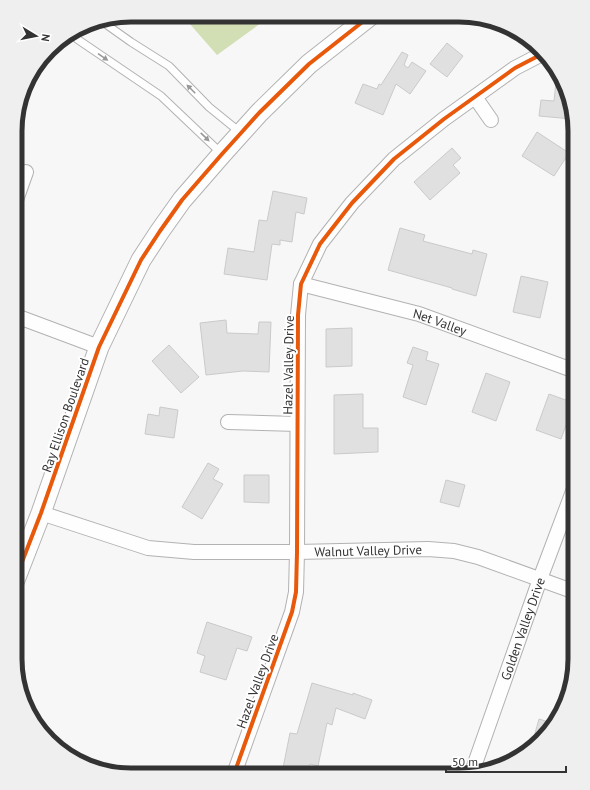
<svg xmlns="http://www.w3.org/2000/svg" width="590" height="790" viewBox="0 0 590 790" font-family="'PT Sans',sans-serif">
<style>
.forest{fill:#d2deb4}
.building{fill:#e0e0e0;stroke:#cacaca}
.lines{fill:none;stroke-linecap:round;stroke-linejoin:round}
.service-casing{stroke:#b2b2b2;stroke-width:9}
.minor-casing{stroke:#b2b2b2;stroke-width:16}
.secondary-casing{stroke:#b2b2b2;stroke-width:21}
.service{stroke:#fefefe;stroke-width:7}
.minor{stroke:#fefefe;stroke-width:14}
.secondary{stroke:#fefefe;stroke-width:19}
.cycleway-casing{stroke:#fff;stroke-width:6}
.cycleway{stroke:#e8590c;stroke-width:4}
.oneway{fill:#989899}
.labels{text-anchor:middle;stroke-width:4;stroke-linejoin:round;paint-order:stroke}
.street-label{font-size:13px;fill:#333334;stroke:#fff}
.rim{fill:none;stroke:#333334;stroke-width:5}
</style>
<rect width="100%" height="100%" fill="#f7f7f7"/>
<!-- forest -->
<path class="forest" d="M182,15h90l-55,40z"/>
<!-- building -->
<path class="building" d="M447,43l16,13 -16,21 -17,-13z
M402,52l6,3 -4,10 4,3 4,-6 14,9 -16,23 -14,-10 -13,31 -28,-12 8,-19 14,5 2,-5 2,1z
M557,72l6,8 9,39 -33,-3 2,-16 13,1z
M537,132l32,21 -15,23 -32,-20z
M452,148l9,10 -8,7 7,8 -30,27 -16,-18z
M273,191l34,7 -3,16 -8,-2 -4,30 -12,-2v5l-8,-1 -5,36 -43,-6 4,-26 26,4 5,-32 8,1z
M400,228l25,7 -2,6 49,13 1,-4 14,4 -11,42 -24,-7v-1l-64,-18z
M521,276l27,6 -8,36 -27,-6z
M226,320l1,13 31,1 1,-12h12l-2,50 -26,-1 -37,4 -6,-52z
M352,328v38l-26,1v-38z
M169,345l30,32 -18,16 -29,-32z
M413,347l15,5 -2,8 13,4 -13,41 -23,-8 10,-32 -6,-2z
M486,373l24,9 -14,39 -24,-9z
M363,394v34h15v24l-44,2v-59z
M549,394l25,9 -13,36 -25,-9z
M160,407l18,3 -4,28 -29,-4 3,-20 11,2z
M208,463l11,6 -6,10 10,5 -21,35 -20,-12z
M244,475h25v28l-25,-1z
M446,480l19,5 -6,22 -19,-5z
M207,622l45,15 -5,14 -10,-3 -11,32 -26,-8 5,-16 -8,-3z
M312,683l41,12v-2l19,7 -7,19 -29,-11 -4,17 -5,-2 -9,43 -8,-2 -2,9 -25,-5 7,-35 7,1z
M539,719l16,5 -23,20z"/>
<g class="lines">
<!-- service casing -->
<g class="service-casing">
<path id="service" d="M100,20l31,22 38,24 40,41 32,26
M72,34l5,5 84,57 60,57"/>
</g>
<!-- minor casing -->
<g class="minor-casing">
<g id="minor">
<path d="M475,97l16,23"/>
<path d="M16,200l10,-28"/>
<path id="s1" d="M301,284l118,30 156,57"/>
<path d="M16,316l83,31"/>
<path d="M228,422l69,2"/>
<path id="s2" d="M41,513l107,35 46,4h103l131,-3 26,2 24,6 97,35"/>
<path id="s3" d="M472,772l68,-193 35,-93"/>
<path d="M234,774l58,-162 4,-20 1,-40 1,-237 3,-31 19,-40 32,-41 42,-44 50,-40 71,-51 27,-14"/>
</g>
</g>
<!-- secondary casing -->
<g class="secondary-casing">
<path id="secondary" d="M15,580l26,-67 58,-166 42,-87 19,-29 22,-31 40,-46 19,-21 18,-20 50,-49 61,-48"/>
</g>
<!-- service -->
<use href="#service" class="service"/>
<!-- minor -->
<use href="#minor" class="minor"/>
<!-- secondary -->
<use href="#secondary" class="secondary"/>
<!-- cycleway casing -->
<g class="cycleway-casing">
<path id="cycleway" d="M15,580l26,-67 58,-166 42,-87 19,-29 22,-31 40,-46 19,-21 18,-20 50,-49 61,-48
M234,774l58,-162 4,-20 1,-40 1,-237 3,-31 19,-40 32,-41 42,-44 50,-40 71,-51 27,-14"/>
</g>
<!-- cycleway -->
<use href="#cycleway" class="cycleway"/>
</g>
<!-- one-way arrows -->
<defs><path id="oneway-solid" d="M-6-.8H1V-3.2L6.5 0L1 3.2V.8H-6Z"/></defs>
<g class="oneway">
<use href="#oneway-solid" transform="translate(103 57) rotate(34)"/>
<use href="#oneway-solid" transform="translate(191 89) rotate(-135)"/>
<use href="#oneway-solid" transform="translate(205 137) rotate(44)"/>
</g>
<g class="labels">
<!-- street labels -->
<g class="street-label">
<text dy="5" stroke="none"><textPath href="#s1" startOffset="144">Net Valley</textPath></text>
<text transform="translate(288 365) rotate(-89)" y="5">Hazel Valley Drive</text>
<text transform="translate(65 415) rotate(-71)" y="5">Ray Ellison Boulevard</text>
<text dy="5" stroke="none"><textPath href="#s2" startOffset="333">Walnut Valley Drive</textPath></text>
<text dy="5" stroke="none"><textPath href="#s3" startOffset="152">Golden Valley Drive</textPath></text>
<text transform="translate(257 681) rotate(-70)" y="5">Hazel Valley Drive</text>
</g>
</g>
<!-- crop -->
<path d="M0 0H590V790H0ZM131 22H459A109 109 0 0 1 568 131V659A109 109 0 0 1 459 768H131A109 109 0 0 1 22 659V131A109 109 0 0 1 131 22Z" fill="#efefef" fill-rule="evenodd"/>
<path class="rim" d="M131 22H459A109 109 0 0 1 568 131V659A109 109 0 0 1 459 768H131A109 109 0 0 1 22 659V131A109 109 0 0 1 131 22Z"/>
<!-- north arrow -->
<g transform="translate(36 36) rotate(100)" stroke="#ffffff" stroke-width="3" paint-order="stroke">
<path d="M0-3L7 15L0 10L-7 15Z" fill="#333334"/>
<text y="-6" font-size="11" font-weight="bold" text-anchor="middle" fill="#333334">N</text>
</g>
<!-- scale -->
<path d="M446 766v6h120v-6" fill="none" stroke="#333334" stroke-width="2"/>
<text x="452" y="766" font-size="12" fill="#333334" stroke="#ffffff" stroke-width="3" paint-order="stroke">50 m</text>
</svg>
